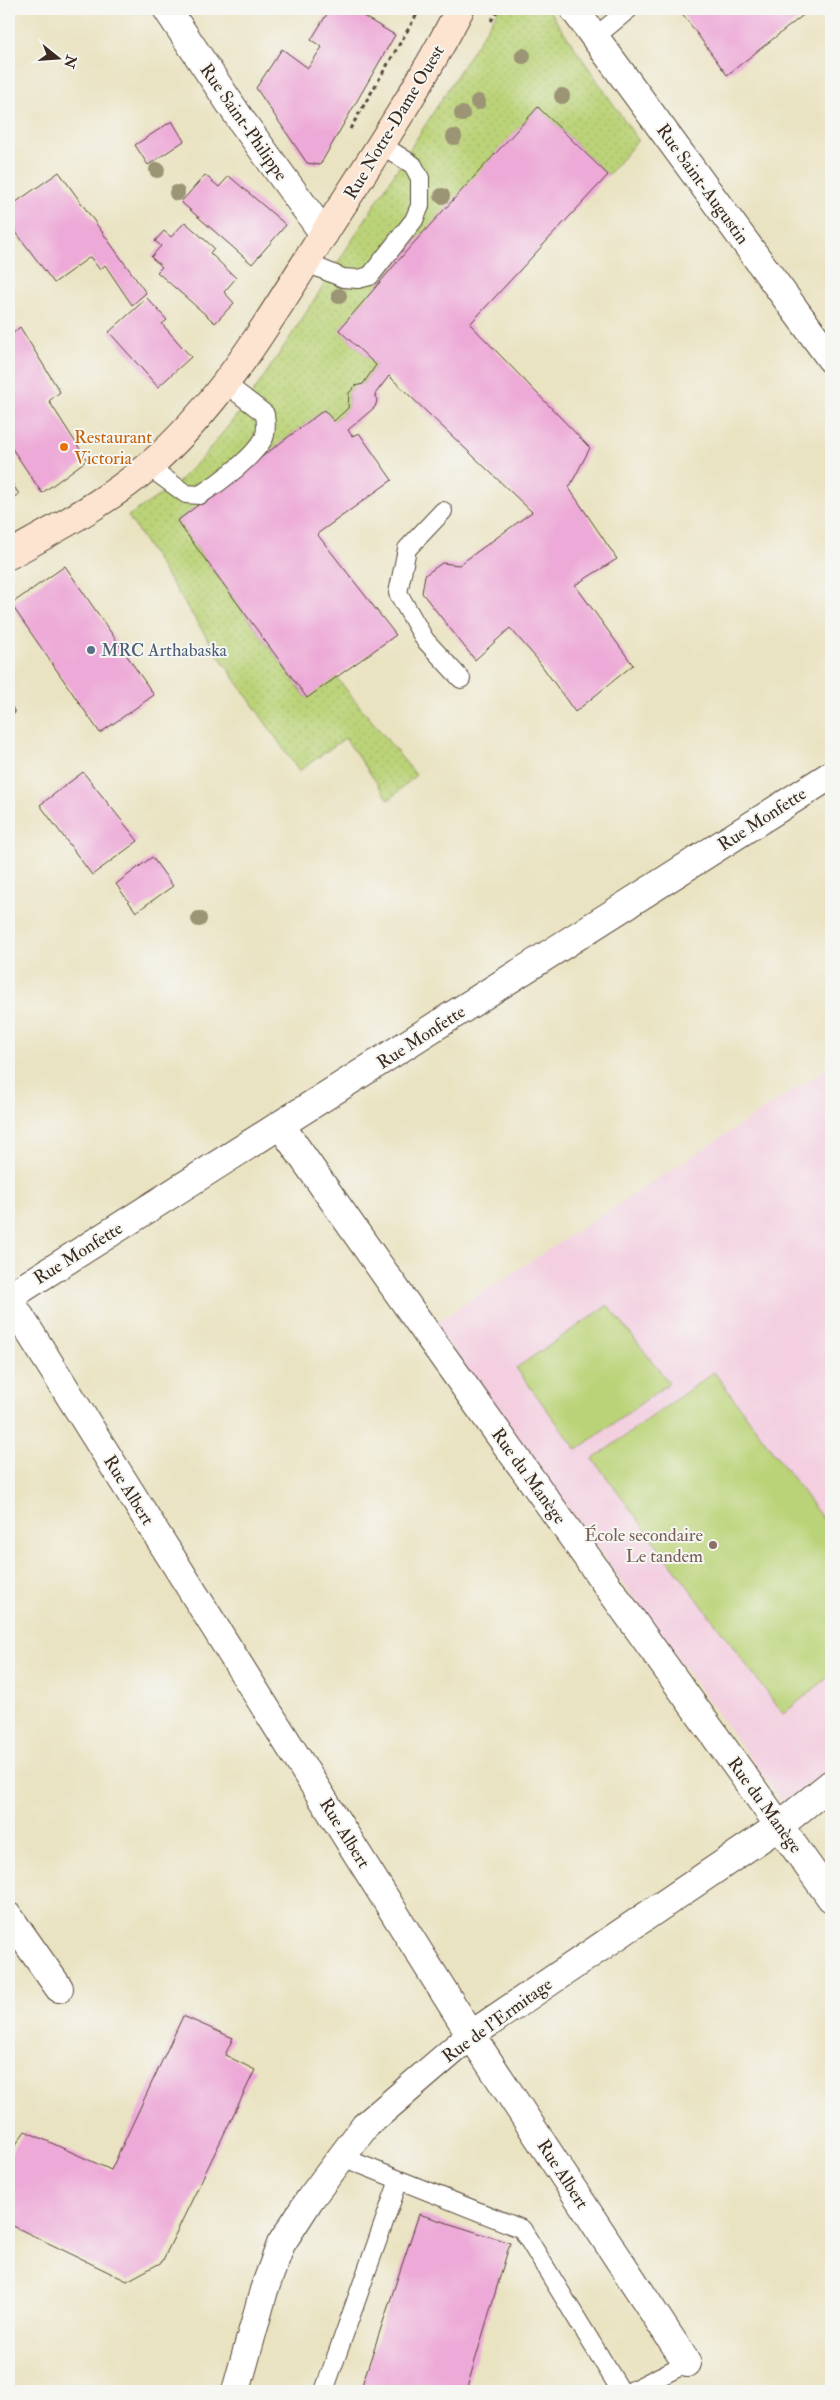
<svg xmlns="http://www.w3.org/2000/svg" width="840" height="2400" viewBox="0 0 840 2400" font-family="'IM FELL Double Pica',serif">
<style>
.built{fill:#f3cfe0}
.grass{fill:url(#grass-dots);stroke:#7b7e4b}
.pitch{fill:#bbd378;stroke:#7b7e4b}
.building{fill:#eda9d7}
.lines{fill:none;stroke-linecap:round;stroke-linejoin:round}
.lane-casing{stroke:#554637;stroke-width:20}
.street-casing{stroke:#554637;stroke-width:30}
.secondary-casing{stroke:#554637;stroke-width:30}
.path{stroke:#554637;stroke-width:3;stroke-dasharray:4 4;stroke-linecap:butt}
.lane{stroke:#fff;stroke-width:18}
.street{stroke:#fff;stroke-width:28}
.secondary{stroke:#fde4d0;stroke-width:28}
.tree{fill:#9b9474}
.food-dot{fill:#e8710a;stroke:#f6f6f2;stroke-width:2}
.service-dot{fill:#5c6f8a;stroke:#f6f6f2;stroke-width:2}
.education-dot{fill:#8d6e63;stroke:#f6f6f2;stroke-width:2}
.labels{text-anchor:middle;stroke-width:4;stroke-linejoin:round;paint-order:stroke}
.street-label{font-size:18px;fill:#3b2a1e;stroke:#f6f6f2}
.food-label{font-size:18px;fill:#c56008;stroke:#f6f6f2;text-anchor:start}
.service-label{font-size:18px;fill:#4e5e75;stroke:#f6f6f2;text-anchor:start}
.education-label{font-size:18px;fill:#785e54;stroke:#f6f6f2;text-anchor:end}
</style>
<defs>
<pattern id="grass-dots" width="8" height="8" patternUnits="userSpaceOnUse" patternTransform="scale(1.25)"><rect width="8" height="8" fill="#bbd378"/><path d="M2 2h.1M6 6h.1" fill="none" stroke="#a2b567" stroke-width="1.8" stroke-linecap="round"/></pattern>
</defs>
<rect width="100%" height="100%" fill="#f6f6f2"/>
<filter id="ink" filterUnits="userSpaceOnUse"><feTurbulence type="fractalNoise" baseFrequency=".02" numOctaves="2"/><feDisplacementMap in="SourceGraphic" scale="10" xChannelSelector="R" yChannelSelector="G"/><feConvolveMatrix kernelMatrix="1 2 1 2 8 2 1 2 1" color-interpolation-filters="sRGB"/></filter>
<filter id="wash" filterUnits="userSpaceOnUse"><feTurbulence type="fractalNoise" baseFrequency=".0096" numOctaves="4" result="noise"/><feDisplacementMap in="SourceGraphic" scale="20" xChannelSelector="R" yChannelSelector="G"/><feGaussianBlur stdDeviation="1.12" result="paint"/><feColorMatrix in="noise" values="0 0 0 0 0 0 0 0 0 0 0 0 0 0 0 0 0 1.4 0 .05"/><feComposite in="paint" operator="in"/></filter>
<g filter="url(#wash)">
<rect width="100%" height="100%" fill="#eae3c2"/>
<!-- built -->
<path class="built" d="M831,1066v700l-47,38 -350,-480z"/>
<!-- grass -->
<path class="grass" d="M499,9h49l90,131 -30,35 -70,-68 -199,223 37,35 -13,19 -8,2 -6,6 -1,16 -14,13 -10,-11 -147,111 129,176 30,-20 80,98 -27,25 -44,-62 -46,33 -78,-112 -93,-143 46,-30 29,-29 39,-48 53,-79z"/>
<!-- pitch -->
<path class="pitch" d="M608,1305l61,78 -92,67 -61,-82z
M714,1372l117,158v145l-48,39 -190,-255z"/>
<g id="blocks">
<!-- building -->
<path class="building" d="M330,9h21l44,26 -75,130 -13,-2 -51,-75 26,-39 26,19 14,-21 -11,-7z
M679,9h132l-84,66z
M538,107l70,68 -138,149 120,124 -21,40 48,71 -42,26 58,80 -58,47 -38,-53 -27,-31 -35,32 -53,-67 3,-18 17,-12 17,2 73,-53 -143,-136 -14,18 2,7 -2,6 -27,23 4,6 7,-3 33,47 -75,54 79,101 -89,63 -130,-177 147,-111 10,11 14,-13 1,-15 6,-7 8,-2 13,-19 -37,-35 71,-83z
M172,121l12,20 -36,24 -13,-20z
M59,172l87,121 -14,12 -27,-40 -5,5 -10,-13 -36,26 -45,-60v-16z
M205,175l14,12 10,-11 57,49 -34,39 -71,-62z
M185,222l29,26 -4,5 26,25 -12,14 10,11 -19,20 -58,-51 5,-5 -11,-10 10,-11 -6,-5 9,-10 7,6z
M147,298l20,22 -5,4 29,33 -33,30 -49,-55z
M20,327l40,65 -11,9 38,59 -45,33 -33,-49v-107z
M9,479l10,15 -10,6z
M65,566l89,129 -54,38 -89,-129z
M9,701l6,12 -6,4z
M83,772l55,69 -46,34 -52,-70z
M152,857l21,29 -37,26 -20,-28z
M183,2016l50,22 -8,17 30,15 -93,192 -35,19 -118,-57v-69l16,-24 86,39z
M419,2214l91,29 -44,148h-106z"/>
</g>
</g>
<g filter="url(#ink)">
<use href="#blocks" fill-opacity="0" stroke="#554637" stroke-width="1"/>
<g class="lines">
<!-- lane casing -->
<g class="lane-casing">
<path id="lane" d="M595,37l34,-28
M307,263l36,15 15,1 12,-3 44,-56 6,-14v-28l-7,-13 -31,-20
M149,467l37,27 14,1c19,-12 53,-37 64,-57 3,-7 2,-16 1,-24l-39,-30
M443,511l-36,38 -9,44 27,47 36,39
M342,2157l180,72 99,162
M324,2391l75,-211
M631,2391l56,-28"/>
</g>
<!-- street casing -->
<g class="street-casing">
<path id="street" d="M167,9l74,111 83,114
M574,9l257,350
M281,1126l154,219 396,553
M9,1297l822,-522
M9,1299l462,736 216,328
M9,1917l50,71
M236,2391l28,-101 17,-46 29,-45 55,-73 106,-91 308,-209 52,-42"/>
</g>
<!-- secondary casing -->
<g class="secondary-casing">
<path id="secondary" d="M9,555c48,-27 98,-53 140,-89 75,-65 124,-152 176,-234 47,-73 95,-146 135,-223"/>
</g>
<!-- path -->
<path class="path" d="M491,21l8,-12
M350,129l70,-120"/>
<!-- lane -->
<use href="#lane" class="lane"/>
<!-- street -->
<use href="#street" class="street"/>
<!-- secondary -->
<use href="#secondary" class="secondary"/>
</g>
<!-- trees -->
<g class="tree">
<circle cx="523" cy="56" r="8"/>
<circle cx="562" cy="96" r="8"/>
<circle cx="478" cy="102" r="8"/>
<circle cx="462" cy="114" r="8"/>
<circle cx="454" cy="137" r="8"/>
<circle cx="157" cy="170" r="8"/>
<circle cx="177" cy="193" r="8"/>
<circle cx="442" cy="196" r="8"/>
<circle cx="339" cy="296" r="8"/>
<circle cx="199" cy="919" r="8"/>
</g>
</g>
<!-- markers -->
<circle class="food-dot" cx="64" cy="447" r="5"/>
<circle class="service-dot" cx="91" cy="650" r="5"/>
<circle class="education-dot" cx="713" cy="1545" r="5"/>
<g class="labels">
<!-- street labels -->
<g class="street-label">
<text transform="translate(244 122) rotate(55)" y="6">Rue Saint-Philippe</text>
<text transform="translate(394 122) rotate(-59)" y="6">Rue Notre-Dame Ouest</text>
<text transform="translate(703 184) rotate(54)" y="6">Rue Saint-Augustin</text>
<text transform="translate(762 819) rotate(-33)" y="6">Rue Monfette</text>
<text transform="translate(421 1037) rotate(-33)" y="6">Rue Monfette</text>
<text transform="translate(78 1253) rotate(-32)" y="6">Rue Monfette</text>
<text transform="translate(529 1476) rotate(54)" y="6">Rue du Manège</text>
<text transform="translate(129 1490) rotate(58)" y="6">Rue Albert</text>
<text transform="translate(765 1805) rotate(54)" y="6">Rue du Manège</text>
<text transform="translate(345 1833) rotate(58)" y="6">Rue Albert</text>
<text transform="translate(497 2020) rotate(-36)" y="6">Rue de l'Ermitage</text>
<text transform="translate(563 2174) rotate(57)" y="6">Rue Albert</text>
</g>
<!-- food labels -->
<g class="food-label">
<text x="74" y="443">Restaurant<tspan x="74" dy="21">Victoria</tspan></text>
</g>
<!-- service labels -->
<g class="service-label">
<text x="101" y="656">MRC Arthabaska</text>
</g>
<!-- education labels -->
<g class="education-label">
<text x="703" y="1541">École secondaire<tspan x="703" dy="21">Le tandem</tspan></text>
</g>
</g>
<!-- margin -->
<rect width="840" height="2400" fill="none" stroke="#f6f6f2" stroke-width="30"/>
<!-- north arrow -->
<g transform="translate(58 58) rotate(107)" stroke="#f6f6f2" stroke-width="4" paint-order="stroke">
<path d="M0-4L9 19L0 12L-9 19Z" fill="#3b2a1e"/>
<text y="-8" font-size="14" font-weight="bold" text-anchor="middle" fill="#3b2a1e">N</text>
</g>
</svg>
